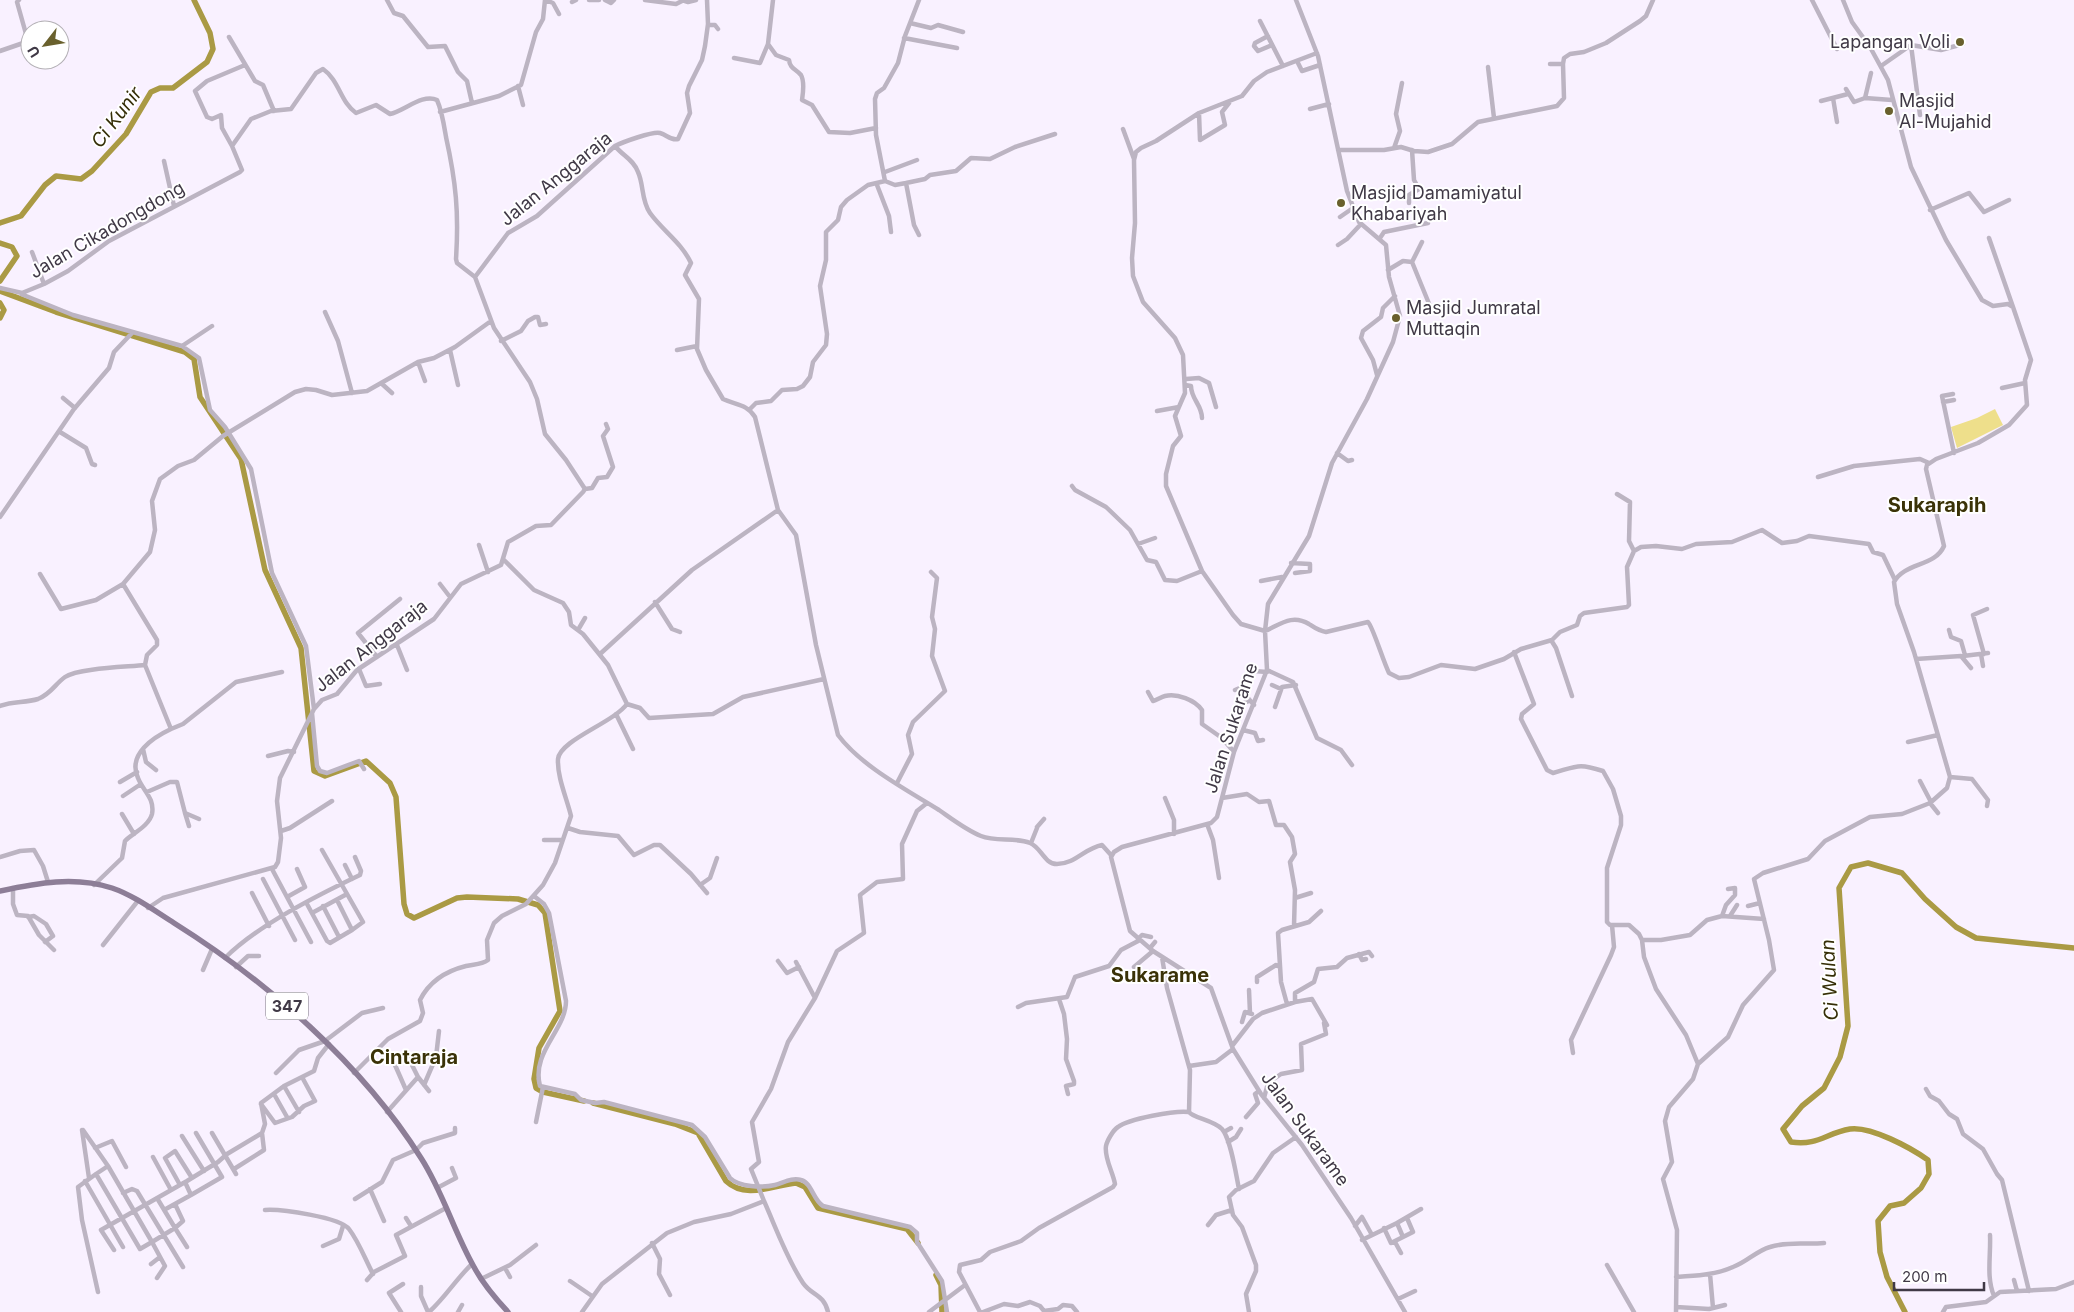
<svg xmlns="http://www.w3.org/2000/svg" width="2074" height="1312" viewBox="0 0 2074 1312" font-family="Inter,sans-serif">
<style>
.green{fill:#eedf8b}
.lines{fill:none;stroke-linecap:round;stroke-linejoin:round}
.river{stroke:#aa9a44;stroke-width:5.5}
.minor{stroke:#bcb4c2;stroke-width:4.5}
.major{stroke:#8d7e97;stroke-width:5.5}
.poi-dot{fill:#69602d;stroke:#fff;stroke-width:2}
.labels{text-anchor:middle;stroke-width:4;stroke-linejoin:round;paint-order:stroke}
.shield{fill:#fff;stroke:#79747e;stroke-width:1}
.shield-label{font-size:16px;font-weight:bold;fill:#403946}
.poi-label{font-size:18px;fill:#403946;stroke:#fff;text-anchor:start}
.street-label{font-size:18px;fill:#403946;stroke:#fff}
.water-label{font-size:19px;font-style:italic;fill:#352e07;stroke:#fff}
.quarter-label{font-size:20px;font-weight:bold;fill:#3a3207;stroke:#fff}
</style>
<rect width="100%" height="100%" fill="#f9f1ff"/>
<!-- green -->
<path class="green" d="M1995,409l8,16 -46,23 -6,-21 26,-9z"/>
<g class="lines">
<!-- river -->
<path class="river" d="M0,223l21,-7 24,-31 11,-9 25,3 11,-8 34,-37 25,-42 9,-4h13l34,-26 6,-13 -3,-16 -16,-33
M0,243l12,4 5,9 -17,25
M0,291l56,21 129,40 9,7 6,38 41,62 24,111 36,78 13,123 11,5 41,-15 24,22 6,14 8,107 3,10 7,4 43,-20 10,-1 51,2 20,6 7,8 15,98 -21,37 -5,31 2,9 7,4 41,9
M0,303l4,7 -4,8
M593,1103l82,21 23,9 28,48c20,19 47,4 70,2l9,4 13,21 89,21 11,14
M936,1275l5,10 1,27
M1905,1312l-18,-35 -7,-25 -2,-31 12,-15 14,-3 17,-15 8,-14 -1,-14c-17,-12 -57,-34 -78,-31 -24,4 -32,17 -59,13l-8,-13 19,-23 22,-18 16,-31 8,-31 -9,-138 12,-21 17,-4 34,10 23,26 31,28 20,11 98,10"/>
<!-- minor -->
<path class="minor" d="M19,0l-2,2 11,39
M387,0l7,13 9,3 25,31 17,-1 13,26 9,9 5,22
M545,0l8,3 6,11
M589,0h10
M605,0l6,3 3,-3
M645,0l31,4 6,-3
M682,0l6,2 8,-2
M1296,0l22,56 29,135 12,31 27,23 3,32 11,39 -7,26 -26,57 -35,64 -23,73 -41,68 -3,27 2,39 -33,82 -17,65 -6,6 -89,24 -8,5 -3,5 19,74 23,20 58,37 22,61 28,45 41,51 49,73 54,94
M1812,0l25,49
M572,2l4,-2
M1260,21l23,45
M910,23l21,5 7,-3 25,7
M708,25h7l3,4
M1268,36l-13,7 -1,3 4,5 14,-6
M229,37l26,44 8,4 11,26
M904,38l53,10
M768,44l8,11 13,5c1,9 7,9 12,15 4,7 2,18 1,25l10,5 17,27 21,1 26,-5
M1911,45l9,70
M0,51l29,-10
M1317,53l-50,19 -13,9 -12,15 -43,17 -43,28 -15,7 -5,4 -2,8 1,63 -3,35 1,18 10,26 32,36 8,17 2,38 -10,23 6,20 -8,10 -7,28v12l36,85 31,44 8,9 24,7c16,-7 27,-17 44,-7 6,4 10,7 17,8l42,-10c5,5 15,39 21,51l10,5 10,-1 32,-12 34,4 29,-10 17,-10 31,-9 8,-8 17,-7 3,-9 4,-3 43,-6 2,-2 -2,-38 7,-16 7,-4 15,-1 26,3 14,-5 36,-2 30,-12 20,13 15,-2 12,-5 60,8 4,8 10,3 12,25
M734,58l26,5 8,-19 5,-44
M1297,61l5,10 18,-6
M1550,64h13
M1881,66l30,-21 30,5 22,-6
M1488,67l6,51
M518,86l5,19
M1846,89l8,13 11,-4 27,2
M1833,98l4,24
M1865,98l6,-25
M1821,101l27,-7
M1310,109l19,-5
M440,112l59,-16 22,-11 15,-53 7,-13 2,-19
M1199,113l1,27 25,-15 -3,-13 7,-9
M1123,129l11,30
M232,146l-10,-18 -1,-13 -9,4 -5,-2 -12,-26 12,-10 38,-16
M615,146c8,10 19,14 23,26 6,13 3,28 12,41 13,18 31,29 41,50l-6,12 14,24 -2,50 9,21 17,29c13,6 24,5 32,18l23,93 18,25 20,110 22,90c23,31 69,55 101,75 13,9 27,20 42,26 15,6 34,1 49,7 11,4 14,21 27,21 18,0 28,-16 45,-19l9,10
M1394,148l6,-17 -4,-17 6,-31
M1338,150h46l17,-3 13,4 14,1 24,-8 26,-22 79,-16 7,-8 -1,-34 1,-6 6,-4 14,-2 22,-9 34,-22 6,-5 7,-16
M164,161l10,45
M885,172l32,-12
M885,181l10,4 11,-2 8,42 5,10
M906,183l19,-4 5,-4 26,-4 15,-13 19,1 25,-12 40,-13
M877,185l12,31 2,16
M1409,203v-8l10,-6 -5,-9 -2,-30
M1930,210l39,-17 15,19 25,-12
M1340,217l13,-9
M1380,238l4,-6 44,-9
M1989,238l24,69
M1338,245l9,-6 14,-15
M32,252l12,32
M1412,262l10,-20
M1388,270l15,-9 9,1 20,49
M0,288l22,5 22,-9 24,-13 41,-30 131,-69 2,-2 -10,-24 19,-27 20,-8 20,-2 25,-36 7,-4c16,11 18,34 33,44l20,-8 14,9c14,-3 33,-21 47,-14 5,11 7,25 9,37 10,45 13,76 10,122l1,4 18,14
M21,294l52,21 109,31 17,12 11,52 15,17 26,42 21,104 34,73 8,63
M325,312l13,29 14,52
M501,341l20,-10 7,-10 7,-4h3l2,8 6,-1
M182,346l30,-20
M450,350l8,35
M677,350l20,-4
M418,362l7,19
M1377,375l-4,-15 -12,-22 2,-7 18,-14 2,-9 12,-12
M1186,379l13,-1 10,5 7,24
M381,383l11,10
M1185,385l6,1c0,13 11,19 11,32
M2002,388l23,-5
M1953,394l-11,2 12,57
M63,398l12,10
M1943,402l11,-2
M750,409l6,-6 15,-2 11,-11 15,-1 6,-3 7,-9 3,-15 13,-17 1,-11 -7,-48 6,-26v-28l12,-12 3,-13 6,-7 21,-15 17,-4 -9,-46 -1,-36 2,-6 7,-5 14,-25 7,-27 14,-36
M1157,411l22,-4
M60,432l26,16 6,16 3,1
M1337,453l11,8 4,-1
M1818,477l36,-11 66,-7 9,4
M1072,486l3,4 31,17 24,23 17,30 9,2 9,18 12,1 25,-10
M585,489l7,-1 6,-10 9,-1 6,-10 -10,-31 5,-7 -2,-5
M1617,494l13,8 -1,39 5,10
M0,517l74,-108 35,-41 5,-16 18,-19
M1138,544l17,-6
M479,545l9,27
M1291,563l19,1v7l-15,2
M40,574l21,35 35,-9 27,-16
M1261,581l21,-4
M440,584l10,13
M655,602l17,27 8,3
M578,630l7,-12
M1949,630l2,7 10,4 4,14
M1551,640l5,8 16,48
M397,645l10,25
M1514,652l20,52 -12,10 -1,5 26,51 6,3c25,-7 25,-10 50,-2l10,18 8,27v9l-14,43v54l3,3h19l10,9 3,6 2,17 12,32 30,46 12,29
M600,654l92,-84 86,-60
M1981,654l2,12
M1984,654l-11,-39 14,-6
M1963,656l25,-3
M377,657l-19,-24 42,-34
M1916,659l45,-3 10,12
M359,669l7,17 14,-2
M1267,670l26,12 24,56 24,12 11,15
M1272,685l9,4
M1235,690l14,-6
M1148,692l5,9c4,-1 8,-4 12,-5 12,-3 30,4 37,14v14l20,14 12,14
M627,704l13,4 9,10 64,-4 30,-17 81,-18
M1254,705l-7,-8 2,-22 5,-4 13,1
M0,706c13,-5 25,-3 38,-7 13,-5 17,-15 27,-22 13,-9 62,-10 80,-12
M1236,706l13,-5
M1275,707l7,-20 14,-2
M312,713l5,53 3,5 7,2 32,-12 5,8
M616,714l17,35
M171,729l12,-5 53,-42 46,-10
M1243,730l12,3 3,8 5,-1
M1908,742l30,-7
M143,749l3,13 10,8
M268,756l20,-5 6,1
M1950,777l22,2 16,21 -1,6
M1920,781l11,21
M120,782l17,-10
M897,783l15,-29 -4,-19 5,-13 32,-31 -13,-35 3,-27 -3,-12 5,-39 -6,-6
M147,792l23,-10h7l8,31 14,6
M123,796l18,-12
M1165,798l9,22v14
M1222,798l25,-4 12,8 10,-1 7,24h8l8,12 3,17 -5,8 5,28 -1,36
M1930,803l8,10
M185,813l4,13
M122,814l12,20
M1207,824l6,16 6,38
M1037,827l7,-8
M568,828l12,4 38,4 16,19 20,-10h6l31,29 16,19
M281,831l9,-3 42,-27
M544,840h18
M1031,843l6,-15
M322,850l41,72 -11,8
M0,857l20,-6 14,-1 9,16 5,16
M345,865l7,14
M272,869l39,73
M263,879l32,61
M94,885l28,-27 3,-17c8,-8 24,-15 27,-27 3,-16 -9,-23 -14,-36 -11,-24 16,-41 33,-49l-26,-64 2,-10 10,-10v-5l-34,-56 27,-32 5,-22 -3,-29 8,-22 18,-13 16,-6 29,-24 72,-44 11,-3 10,1 16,5 35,-4 51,-29 16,-4 21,-11 36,-26
M700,885l10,-7 7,-20
M13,888v16l4,11 11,1 11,19 15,15
M252,893l17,33
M534,896l10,8 5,9 17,88c0,29 -35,51 -26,85l35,8 6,6 14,3 9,-1 88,23 13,12 25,41c9,9 32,10 45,7 8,-2 17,-8 26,-5 11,3 12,20 22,26l87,21 7,6v9l25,39 5,31
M287,897l18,-10 -8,-18
M1295,898l16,-5
M307,904l20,37 3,2 22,-13 -15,-30
M323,906l16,31
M1748,906l12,-3
M148,908l15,-10 112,-31 3,-5 3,-24 -4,-37 3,-23 34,-69 8,-9 15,-6 20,-24 77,-51 27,-35 40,-19 7,-23 28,-16 15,-1 32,-33 2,-3 -19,-29 -21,-26 -8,-35 -7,-17 -36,-54 -19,-51 33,-44 29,-17 78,-70c8,-4 38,-15 45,-13 7,2 11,8 18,6l12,-26 -3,-20 2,-7 13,-26 3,-14 3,-22 -1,-24
M312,913l35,-19
M1722,916l4,-11 9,-10v-7l-7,1
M1730,916l7,-11
M28,917l6,-1 12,8 7,12 -8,6
M1138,939l4,-4 9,2
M1642,940h19l29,-5 17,-15 15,-4 42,3
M103,945l34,-43
M1150,948l5,-6
M1359,954l3,6 4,-1
M225,958c33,-33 93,-63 135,-83l1,-4 -6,-14
M778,961l9,12 12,-6
M796,962l19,36
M236,967l12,-11h11
M1134,967l19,-16
M203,970l9,-21
M1257,982v-5l19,-12 4,2
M1249,990l1,23
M1059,999l5,15 3,25 -1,20 8,22v3l-8,2 2,8
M1295,1002v-9l19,-11 4,-13 19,-2 10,-9 22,-6 3,4
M1287,1004l-6,-22 -3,-49 4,-3 27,-8 12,-11
M1018,1007l8,-4 41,-6 8,-20 34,-11 12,-16 19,-10
M1242,1022l3,-10 7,2
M1232,1046l21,-27 9,-6 33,-11 17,-3 15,26
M1573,1053l-2,-13 40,-85 3,-8 -2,-22
M411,1062l25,-6
M395,1065l11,25
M1189,1066l27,-4 17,-13
M276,1073l23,-23 26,-9 37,-28 21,-5
M354,1073l34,-34 32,-18 3,-8 -3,-13c9,-18 26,-29 46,-34 8,-2 15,-1 22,-6l-1,-20 7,-17 8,-7 24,-12 17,-19 12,-22 16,-47c-4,-17 -14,-39 -13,-57 2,-19 55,-36 69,-55l-19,-39 -25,-31 -12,-9 -2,-13 -6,-9 -29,-13 -30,-30
M418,1077l11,14
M424,1085l12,-28 3,-26
M284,1086l15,26
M1926,1089l4,7 9,5 10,13 8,5 6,15 20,15 14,25 5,6 27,111
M274,1094l13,23
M1264,1098l4,-15 13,-9 21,-4 -1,-26 25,-10 -2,-11
M261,1104l14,19 17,-6 12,-11 11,-5 -13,-24
M387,1112l31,-35 -10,-20
M1189,1112c4,6 24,8 33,17 9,10 14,46 17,60
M1246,1117l12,-14 -3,-9 4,-3
M536,1122l7,-35
M82,1130l7,48
M83,1130l25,36
M1224,1132l7,-4
M212,1133l24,41
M182,1136l22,35
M1228,1142l8,-5 5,-8
M95,1148l17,-7 14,26
M153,1157l18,33
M234,1169l30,-19 -2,-17
M96,1174l12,-8 44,76 -12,7 -44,-75 -18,13 4,33 16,72
M85,1181l38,66
M180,1185l-15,-27 10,-7 17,27
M437,1188l19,-10 -4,-10
M370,1189l14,32
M123,1193l9,-4 5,2 46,76
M191,1195l31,-18 -26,-44
M157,1198l18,30 8,-7 -8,-17
M355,1199l27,-17 11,-22 23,-10 7,-7 32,-10v-5
M764,1201c12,27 23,58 39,82 9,13 21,11 25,29
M164,1210l27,-15 -6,-13
M265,1210c16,-1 75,7 84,19 10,13 16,30 24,45
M406,1218l5,8
M1397,1223l24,-14
M1208,1225l8,-10 16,-5
M1355,1226l7,-9 10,18
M1990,1235c1,21 -4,42 4,61
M1403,1237l10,-5 -6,-14
M1362,1240l35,-17 6,14 -12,6 -7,-15
M1395,1242l6,11
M652,1243l8,16 -1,15 11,21
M323,1246l16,-7 4,-13
M114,1250l-13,-20 86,-49 31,-19 9,-8 35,-21 3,-9 -4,-21 23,-17 30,-15 4,-13 11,-14
M151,1264l9,-7
M1607,1265l27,47
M505,1268l5,9
M1710,1274l3,34
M1676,1277c19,-1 39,-2 57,-10 14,-5 23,-16 37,-20 19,-6 35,-2 54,-4
M157,1278l8,-12 -13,-24 23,-14 12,19
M481,1279l29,-14 26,-20
M367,1280l7,-8 31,-16 -9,-21 50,-27
M2014,1280l3,11
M570,1281l22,15
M421,1287v9l7,16
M1398,1299l17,-8
M1676,1307l33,2 16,-4
M401,1312l-12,-19 14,-9
M429,1312c16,-14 27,-33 43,-48
M458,1312l4,-7
M582,1312l20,-28 65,-51 27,-11 37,-8 33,-13 -13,-32 8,-7 -7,-40 19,-33 17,-47 27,-44 22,-47 27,-18 -4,-38 17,-13 26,-3 -1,-35 15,-33 10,-8
M929,1312l36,-27
M980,1312l-21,-40 1,-7 21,-5 9,-8 31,-11 18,-13 74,-41 2,-3c-2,-12 -11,-26 -9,-38 1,-5 7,-16 12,-19 10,-8 58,-17 71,-15l1,-42 -23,-82 -5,-31
M983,1312l21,-8 14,2 12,-4 10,4 4,5 14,-2 5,-4 9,1 5,6
M1249,1312l-3,-18 10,-23v-6l-14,-38 -9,-12 -4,-18 7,-7 18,-9 19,-28 23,-16
M1676,1312l1,-82 -14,-51 9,-17 -7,-41 4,-14 24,-28 5,-15 30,-27 15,-32 31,-35 -5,-30 -15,-61 9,-6 45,-14 17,-18 45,-24 32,-3 28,-11 17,-15 3,-11 -36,-125 -17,-48 -3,-22c11,-20 41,-15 50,-36l-18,-77 1,-4 9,-6 42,-16 31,-18 18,-20 -2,-25 6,-20 -18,-53 -5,-3 -15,2 -11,-6 -36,-60 -35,-73 -23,-87 -18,-33 -18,-25 -9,-22
M1943,1312l3,-5 40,-5 14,-10 56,-3 18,-7"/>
<!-- major -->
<path class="major" d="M0,891c37,-8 75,-15 112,-3 21,7 43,23 62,35 94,59 188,141 247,235 22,34 33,74 53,109 9,17 21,31 34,45"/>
</g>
<!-- markers -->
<g class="poi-dot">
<circle cx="1960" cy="42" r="5"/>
<circle cx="1889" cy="111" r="5"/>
<circle cx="1341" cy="203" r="5"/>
<circle cx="1396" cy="318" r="5"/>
</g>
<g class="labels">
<!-- shield labels -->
<rect class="shield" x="266" y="992.5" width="42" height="27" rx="4"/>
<g class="shield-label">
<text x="287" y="1012">347</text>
</g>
<!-- poi labels -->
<g class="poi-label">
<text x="1950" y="48" text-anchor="end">Lapangan Voli</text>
<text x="1899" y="107">Masjid<tspan x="1899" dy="21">Al-Mujahid</tspan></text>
<text x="1351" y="199">Masjid Damamiyatul<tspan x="1351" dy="21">Khabariyah</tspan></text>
<text x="1406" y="314">Masjid Jumratal<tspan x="1406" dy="21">Muttaqin</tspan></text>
</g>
<!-- street labels -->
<g class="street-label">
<text transform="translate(556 179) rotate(-39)" y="6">Jalan Anggaraja</text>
<text transform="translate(107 230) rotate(-30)" y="6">Jalan Cikadongdong</text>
<text transform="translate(371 646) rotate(-38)" y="6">Jalan Anggaraja</text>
<text transform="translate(1231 728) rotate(-72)" y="6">Jalan Sukarame</text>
<text transform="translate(1305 1129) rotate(54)" y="6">Jalan Sukarame</text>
</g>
<!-- water labels -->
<g class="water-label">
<text transform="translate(116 117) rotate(-53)" y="7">Ci Kunir</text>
<text transform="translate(1829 980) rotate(-93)" y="7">Ci Wulan</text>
</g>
<!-- quarter labels -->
<g class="quarter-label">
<text x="1937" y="512">Sukarapih</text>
<text x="1160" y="982">Sukarame</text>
<text x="414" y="1064">Cintaraja</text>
</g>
</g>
<!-- north arrow -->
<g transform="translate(45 45) rotate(239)"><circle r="24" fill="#ffffff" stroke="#b3b0b5"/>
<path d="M0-4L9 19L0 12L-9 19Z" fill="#69602d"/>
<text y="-8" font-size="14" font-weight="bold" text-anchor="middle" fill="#403946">U</text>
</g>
<!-- scale -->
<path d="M1894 1282v8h90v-8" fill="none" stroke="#403946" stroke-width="2.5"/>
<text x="1902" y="1282" font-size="15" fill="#403946" stroke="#ffffff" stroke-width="4" paint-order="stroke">200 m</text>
</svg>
